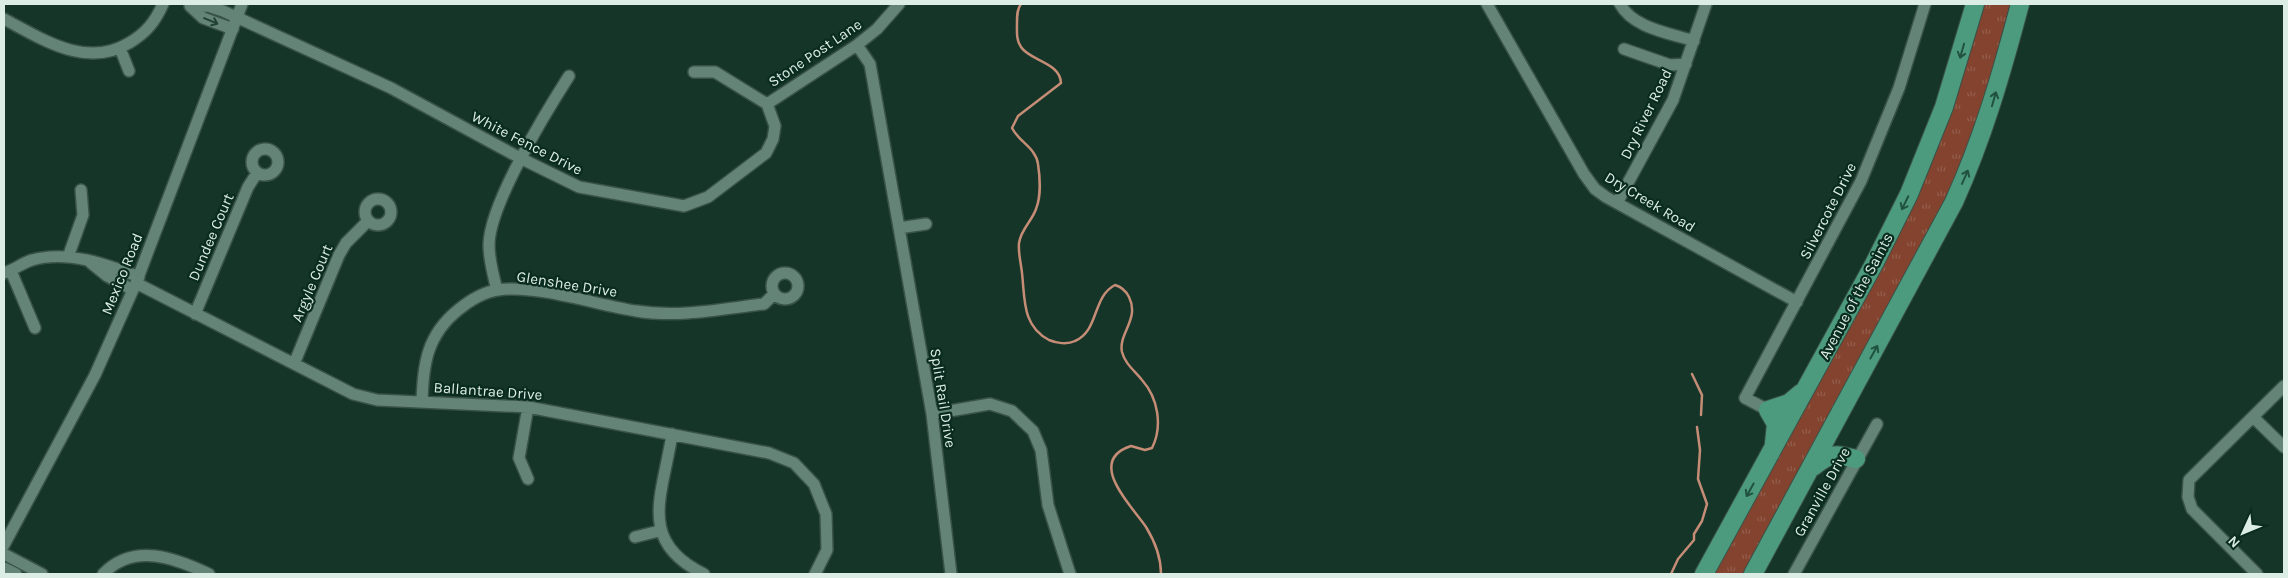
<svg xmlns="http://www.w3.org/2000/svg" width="2288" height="578" viewBox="0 0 2288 578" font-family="Karla,sans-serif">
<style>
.grass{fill:url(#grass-tufts)}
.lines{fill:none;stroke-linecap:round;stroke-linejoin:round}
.stream{stroke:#c58c76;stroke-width:2.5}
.minor-casing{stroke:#395248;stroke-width:14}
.highway-casing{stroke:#395248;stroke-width:20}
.minor{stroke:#638476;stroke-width:11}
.highway{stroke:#4d9b7e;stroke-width:18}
.oneway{stroke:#204135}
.oneway2{stroke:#215240}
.labels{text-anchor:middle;stroke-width:4.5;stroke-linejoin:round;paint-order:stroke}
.street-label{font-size:15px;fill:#dbede5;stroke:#0a2b1f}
</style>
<defs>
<pattern id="grass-tufts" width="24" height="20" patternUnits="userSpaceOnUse" patternTransform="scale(1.25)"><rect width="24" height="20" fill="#83432e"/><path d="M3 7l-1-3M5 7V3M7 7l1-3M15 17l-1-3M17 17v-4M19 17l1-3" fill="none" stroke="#945e4c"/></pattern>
</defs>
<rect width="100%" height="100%" fill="#153529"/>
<!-- grass -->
<path class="grass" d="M1981,4h29l-25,92 -32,89 -207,389h-36l146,-261z"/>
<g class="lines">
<!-- stream -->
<path class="stream" d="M1021,4c-4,5 -4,12 -4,19 0,8 -1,17 4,24 9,14 39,15 40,36l-43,33 -6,12c7,14 24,20 26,36 2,13 3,33 -2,45 -4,12 -15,20 -17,34 -1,10 2,20 3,30 3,26 0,53 27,67 7,3 18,5 26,1 24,-10 17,-44 40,-56 7,2 11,6 14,12 11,22 -11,37 -7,55 3,12 13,19 20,28 16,18 21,46 10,68l-7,2 -14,-4c-46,15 1,60 15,81 8,13 15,31 15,47
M1692,374l10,21 -1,20
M1671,574l7,-15 16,-19v-6l8,-13 5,-17 -9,-25 2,-29 -3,-23"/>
<!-- minor casing -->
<g class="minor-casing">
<path id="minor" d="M1487,4l97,170 11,15 11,8 191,105
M1620,4c13,24 49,29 74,37
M190,6l13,12 30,11
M193,7l15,-1 15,5 168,77 131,71 57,28 105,19 24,-9 58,-44 7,-14 2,-13 -8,-22 -52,-32h-21
M4,19c38,20 82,50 125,24 17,-10 26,-21 34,-39
M857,45l13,19 62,350 19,160
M120,48l9,23
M1624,49l46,16 16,-1
M767,104l90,-59 20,-16 22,-25
M252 162a13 13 0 1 1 26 0a13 13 0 1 1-26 0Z
M365 212a13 13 0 1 1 26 0a13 13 0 1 1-26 0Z
M1617,203l56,-103 33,-96
M899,228l27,-4
M68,257l15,-42 -2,-25
M91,263l16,13 26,14
M11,271l24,57
M772 286a13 13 0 1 1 26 0a13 13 0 1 1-26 0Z
M4,273c10,-3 18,-10 28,-13 35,-10 74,4 107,17
M136,283l217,111 24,6 151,7 241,46 25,10 20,21 12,30 1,36 -12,24
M497,290c-4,-15 -8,-30 -8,-45 0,-40 57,-133 80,-169
M195,314l53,-127 9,-14
M294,364l45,-109 7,-12 22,-22
M422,402c1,-38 5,-67 36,-92 11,-9 25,-18 40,-20 37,-6 99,15 138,21 43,7 85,-2 128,-7l10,-10
M1768,410l-23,-12 116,-217 38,-93 26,-84
M932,414l58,-10 22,7 21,20 8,19 7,55 22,69
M2253,417l31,30
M672,434c-9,61 -36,107 32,140
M528,479l-9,-21 9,-51
M635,537l24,-6
M4,545l91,-170 41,-92 106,-279
M4,554l38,20
M4,568l12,6
M103,574c31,-32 72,-16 106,0
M1794,574l83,-150
M2257,574l-65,-65 -4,-12 1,-17 95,-94"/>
</g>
<!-- highway casing -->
<g class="highway-casing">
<path id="highway" d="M1774,443l2,-19 -8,-14 21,-7 12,-10
M1813,467c18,-14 21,-14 43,-8
M1704,574l170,-310 35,-70 35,-87 31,-103
M1753,574l201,-372c29,-64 48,-130 66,-198"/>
</g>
<!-- minor -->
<use href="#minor" class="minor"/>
<!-- highway -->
<use href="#highway" class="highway"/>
</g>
<!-- one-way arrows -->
<defs><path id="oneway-shaft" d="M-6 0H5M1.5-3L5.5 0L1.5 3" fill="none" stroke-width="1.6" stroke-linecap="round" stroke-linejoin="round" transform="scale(1.25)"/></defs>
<use class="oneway" href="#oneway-shaft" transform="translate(211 21) rotate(23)"/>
<g class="oneway2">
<use href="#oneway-shaft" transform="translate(1962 51) rotate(106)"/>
<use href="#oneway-shaft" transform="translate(1994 99) rotate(-74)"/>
<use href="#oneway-shaft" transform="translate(1965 177) rotate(-66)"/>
<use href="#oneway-shaft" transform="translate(1905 203) rotate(116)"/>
<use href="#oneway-shaft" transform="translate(1874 352) rotate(-61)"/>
<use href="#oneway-shaft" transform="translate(1750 490) rotate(119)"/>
</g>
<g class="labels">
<!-- street labels -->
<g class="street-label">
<text transform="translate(815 53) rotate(-34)" y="5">Stone Post Lane</text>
<text transform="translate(1646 114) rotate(-64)" y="5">Dry River Road</text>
<text transform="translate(527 143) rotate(27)" y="5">White Fence Drive</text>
<text transform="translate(1650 202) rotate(31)" y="5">Dry Creek Road</text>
<text transform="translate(1828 211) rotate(-63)" y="5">Silvercote Drive</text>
<text transform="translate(211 237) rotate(-67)" y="5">Dundee Court</text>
<text transform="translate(122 274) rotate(-68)" y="5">Mexico Road</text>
<text transform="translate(312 283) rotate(-67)" y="5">Argyle Court</text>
<text transform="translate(567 284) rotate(9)" y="5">Glenshee Drive</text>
<text transform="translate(1856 296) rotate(-62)" y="5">Avenue of the Saints</text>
<text transform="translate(488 391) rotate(4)" y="5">Ballantrae Drive</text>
<text transform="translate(943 398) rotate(81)" y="5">Split Rail Drive</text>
<text transform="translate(1822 492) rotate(-61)" y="5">Granville Drive</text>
</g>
</g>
<!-- border -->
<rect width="2288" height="578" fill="none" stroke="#dbede5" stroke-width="10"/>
<!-- north arrow -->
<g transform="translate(2243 533) rotate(226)" stroke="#0a2b1f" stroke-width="4" paint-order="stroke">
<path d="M0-4L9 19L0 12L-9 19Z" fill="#dbede5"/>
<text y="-8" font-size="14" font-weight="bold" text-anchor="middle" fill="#dbede5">N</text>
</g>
</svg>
